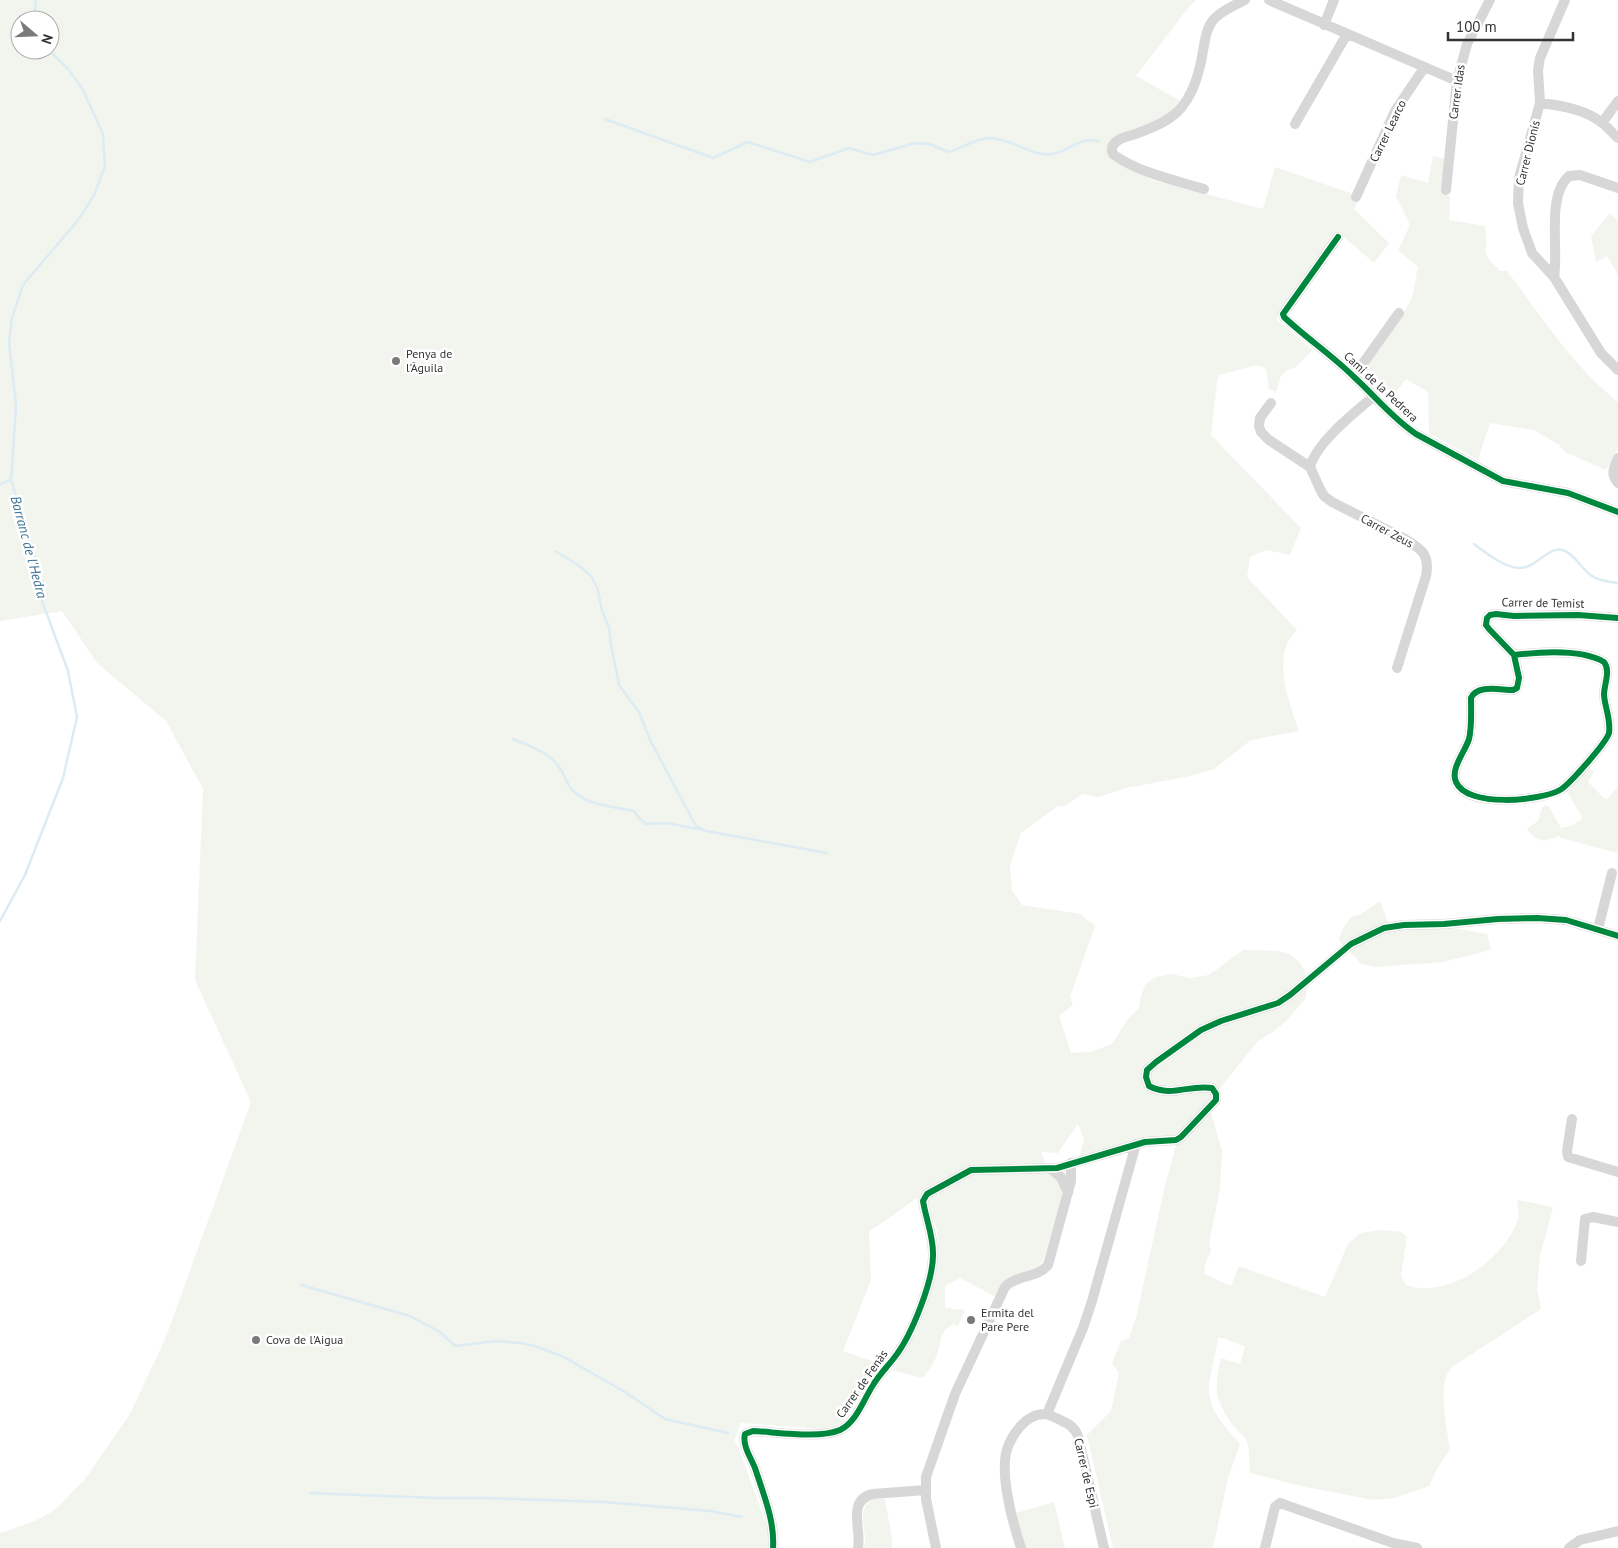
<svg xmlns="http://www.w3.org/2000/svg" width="1618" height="1548" viewBox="0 0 1618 1548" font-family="'PT Sans',sans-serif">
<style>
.green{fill:#f1f5ed;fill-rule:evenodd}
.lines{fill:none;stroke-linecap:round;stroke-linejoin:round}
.stream{stroke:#ddebf3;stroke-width:2.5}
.minor{stroke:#d7d7d7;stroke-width:10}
.cycleway-casing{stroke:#fff;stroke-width:9}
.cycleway{stroke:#00873e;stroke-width:6}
.poi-dot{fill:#7a7a7a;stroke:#fff;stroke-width:2}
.labels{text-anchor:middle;stroke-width:5;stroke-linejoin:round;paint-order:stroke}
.street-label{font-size:12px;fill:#333;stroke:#fff}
.poi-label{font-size:12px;fill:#333;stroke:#fff;text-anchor:start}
.water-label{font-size:14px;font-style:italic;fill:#3f7597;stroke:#fff}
</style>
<rect width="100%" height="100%" fill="#fff"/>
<!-- green -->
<path class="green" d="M0,0h1196l-7,7 -53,69 43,24c-7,23 -56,28 -72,45l1,11 44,24 111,29 12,-42 78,27 6,5 -5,10 35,34 -15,20 -37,-32 -59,81 -1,8 36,30 -17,17 -10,4 -5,5 -5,16 -7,-3 -3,-20 -8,-4 -39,10 -2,6 -6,54 90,93 -11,27 -24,-5 -16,7 -3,20 50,53c-27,26 -8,71 2,101l-48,9 -37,29 -23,7 -65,12 -27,9 -16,-3 -19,12h-6l-37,27 -11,32 2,25 10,15 58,9 15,12 -25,71 3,8 -14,11 12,37 19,-1 22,-8 16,-25 11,-11 2,-13 6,-12 9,-6 15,-3 19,4 19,-3 34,-25 36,1 12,4 10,9 4,8 2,14 -1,12 -20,23 -12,10 -16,10 -50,62 14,48 -2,37 -11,56 2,7 -6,14 -1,9 27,12 8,-20 86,31 23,-53 12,-11 22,-3 19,2 6,5 -6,38 5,10c42,15 99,-26 112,-66 2,-6 0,-13 -1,-19l36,7 -13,49 -3,34 4,19 -89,58c-2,3 -5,7 -6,10 -6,17 1,55 4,72l-13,20 -8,17 -35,12 -21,2 -72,-14 -51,-13c-1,-10 0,-22 -3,-31 -2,-7 -11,-12 -15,-18 -18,-26 -18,-36 -11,-66l19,6 5,-17 -21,-9h-6c-2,16 -7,31 -9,46 -3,24 17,44 31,60l-12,34 -15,70h-100l-26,-113 24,-24 8,-38 -7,-10 9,-22 8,-3 7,-20 29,-132 11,-40 -4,-2 -27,1 -26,11 -37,8 -4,-2 6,-23 -6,-15 -20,29 -17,-1 8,20 6,4 9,13 -21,72 -5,5 -17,7 -25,24 -36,-19 -15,8v22l20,2 -7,16 -4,-2c-17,8 -11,19 -18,33 -3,8 -8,14 -13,21l-32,-8 4,-2 5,-12 15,-22 8,-19 13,-40 2,-25 -1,-20 -14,-36 -54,38 2,48 -28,71 37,13 -34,54 -10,8 -12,3 -83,-6 -7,18 5,8 30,83 -1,16h-768v-15c20,-7 41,-12 58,-26 9,-8 14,-17 25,-25l47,-68 36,-77 85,-235 -56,-122 8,-191 -37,-68 -69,-58 -35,-52 -62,10zM20,20h30v30h-30z
M1433,156l13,3 -4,35 8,2 -1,24 36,6 2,19 -2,4 3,9 12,13h7c34,45 66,95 111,131v46l-12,22 -41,-18 -6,-7 -25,-15 -44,-7 -12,37 -49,-27 -1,-41 -22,-13 -18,22 -23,-24c2,-21 33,-53 44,-73 6,-10 6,-26 9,-37l-20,-17 12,-25 -14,-29 5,-21 27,8z
M1610,213l8,8v54l-11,-19 -11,6 -5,-26z
M1589,768l5,4 -6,10 18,18 12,-13v66l-57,-15 -2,-2 -15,5c-7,-3 -14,-5 -17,-12l11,-8 4,-13 3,-3 4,2 12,21 12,-3 10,-7 -16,-26z
M1380,901l11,30 58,-4 38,7 4,16 -48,12 -68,5 -14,-3c-6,-9 -19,-16 -22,-25l3,-9 9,-13 10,-3z
M872,1499h13l7,39v10h-28c5,-17 -10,-35 8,-49z
M1054,1502l11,46h-39l-10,-35z"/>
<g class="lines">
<!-- stream -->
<path class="stream" d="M34,20l2,-20
M605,119l108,39 35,-16 62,20 39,-14 24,7 42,-12 14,1 20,8c11,-4 30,-14 40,-14 22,0 43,19 63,16 18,-3 26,-17 47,-13
M0,484l10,-4
M1474,544c12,9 28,22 44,24 19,1 29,-22 45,-18 12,4 19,20 29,26 7,5 18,6 26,7
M555,551l22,13 15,13 6,13 4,21 7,16 2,18 8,40 20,27 11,28 46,86 10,5 121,22
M513,739c16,7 36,13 46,28 7,9 8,21 19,28 15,11 39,12 56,16l5,7 7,6 20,-1 37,7
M0,921l25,-46 38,-97 14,-61 -9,-46 -29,-78 -4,-35 -24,-78 5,-75 -7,-62 3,-25 11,-33 56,-66 15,-24 11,-29 -2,-32 -21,-46 -14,-19 -19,-19
M301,1285l109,31 30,16 15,14 41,-5 24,2 15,3 27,10 63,36 40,27 63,14
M310,1493l127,5h48l119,4 106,9 32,6"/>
<!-- minor -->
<path class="minor" d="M1269,0l188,81
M1565,0l-25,58 -2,12 2,33 -21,75 -1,25 5,25 9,25 22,24 47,76 17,17
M1324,25l10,-25
M1540,103c20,2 44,6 61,19 6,4 11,11 17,16
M1602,123l16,-22
M1295,124l52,-90
M1204,189c-30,-9 -64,-16 -90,-34l-2,-3v-5c5,-10 17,-10 26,-14 16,-6 33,-13 43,-25 10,-12 16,-28 19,-42 4,-14 4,-38 15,-48 8,-8 20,-13 30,-18
M1446,190l11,-109 10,-37 23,-44
M1356,197l39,-86 29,-43
M1338,237l-55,77 1,3c22,21 48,38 70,60 21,19 38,41 62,57l87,47 65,12 50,19
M1554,277c5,-28 -8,-81 15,-101l11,-1 38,13
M1354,376l45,-63
M1271,403l-11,15 -1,8 2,6 8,8 41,27 10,22 4,7 8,6 73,37c17,10 25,16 21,37l-29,92
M1618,458c-4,9 -8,16 0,25
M1310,467c7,-25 44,-54 63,-70
M1514,655c25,-3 68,-6 90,7 7,9 0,22 0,33 1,13 7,24 5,38 -3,10 -40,52 -49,57 -20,11 -93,18 -104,-8 -6,-13 9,-30 13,-43 3,-12 2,-28 2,-41 6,-14 29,-8 42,-8l4,-2 2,-10 -5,-23 -25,-26 -3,-4 1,-7 3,-3 6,-1 18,2 64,-1 40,3
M1598,929l14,-56
M1572,1119l-5,32 1,6 50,15
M1051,1169l10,8 7,16
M1581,1261l4,-42 8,-2 25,5
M1047,1414l36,-86 9,-27 44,-157
M773,1548c2,-27 -10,-55 -18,-80 -4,-10 -13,-23 -10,-34l8,-3c23,1 67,8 87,-1 16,-7 24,-31 33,-45 6,-10 14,-18 21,-27 17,-21 40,-78 39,-105 0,-18 -7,-34 -10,-52l4,-7 44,-24 86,-2 88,-26 31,-2 5,-3 35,-37v-6l-4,-6c-23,-4 -40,10 -63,-2l-3,-9 1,-7 9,-8 45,-32 20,-9 57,-18 12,-8 61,-51 33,-16 20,-3 40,-1 54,-5 39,-1 29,2 52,16
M858,1548c4,-18 -12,-48 15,-54l52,-4
M936,1548l-10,-49v-22l29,-83 50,-107c10,-12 33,-9 43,-22l23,-84v-18
M1021,1548c-8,-25 -20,-69 -15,-95 4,-16 19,-39 38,-39 5,0 10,3 14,5 9,4 16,7 20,17l26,112
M1265,1548l10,-41 5,-4 113,40 24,5
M1569,1548l11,-8 38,-9"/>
<!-- cycleway casing -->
<g class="cycleway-casing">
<path id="cycleway" d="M1338,237l-55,77 1,3c22,21 48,38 70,60 21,19 38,41 62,57l87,47 65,12 50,19
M1514,655c25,-3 68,-6 90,7 7,9 0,22 0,33 1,13 7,24 5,38 -3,10 -40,52 -49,57 -20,11 -93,18 -104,-8 -6,-13 9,-30 13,-43 3,-12 2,-28 2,-41 6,-14 29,-8 42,-8l4,-2 2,-10 -5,-23 -25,-26 -3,-4 1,-7 3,-3 6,-1 18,2 64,-1 40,3
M773,1548c2,-27 -10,-55 -18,-80 -4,-10 -13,-23 -10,-34l8,-3c23,1 67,8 87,-1 16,-7 24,-31 33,-45 6,-10 14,-18 21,-27 17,-21 40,-78 39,-105 0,-18 -7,-34 -10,-52l4,-7 44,-24 86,-2 88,-26 31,-2 5,-3 35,-37v-6l-4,-6c-23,-4 -40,10 -63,-2l-3,-9 1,-7 9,-8 45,-32 20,-9 57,-18 12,-8 61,-51 33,-16 20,-3 40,-1 54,-5 39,-1 29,2 52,16"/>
</g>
<!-- cycleway -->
<use href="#cycleway" class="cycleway"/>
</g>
<!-- markers -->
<g class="poi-dot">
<circle cx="396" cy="361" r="5"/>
<circle cx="971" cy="1320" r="5"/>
<circle cx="256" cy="1340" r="5"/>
</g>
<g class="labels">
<!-- street labels -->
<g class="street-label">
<text transform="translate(1457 92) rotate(-82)" y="4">Carrer Idas</text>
<text transform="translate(1388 131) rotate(-64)" y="4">Carrer Learco</text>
<text transform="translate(1528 153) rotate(-76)" y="4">Carrer Dionís</text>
<text transform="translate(1381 387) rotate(43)" y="4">Camí de la Pedrera</text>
<text transform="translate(1387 531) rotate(28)" y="4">Carrer Zeus</text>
<text transform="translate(1543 603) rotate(1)" y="4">Carrer de Temist</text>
<text transform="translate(862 1384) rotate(-55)" y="4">Carrer de Fenàs</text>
<text transform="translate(1086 1473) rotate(77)" y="4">Carrer de Espi</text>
</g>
<!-- poi labels -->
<g class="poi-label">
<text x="406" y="358">Penya de<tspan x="406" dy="14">l'Àguila</tspan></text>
<text x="981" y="1317">Ermita del<tspan x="981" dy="14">Pare Pere</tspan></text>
<text x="266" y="1344">Cova de l'Aigua</text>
</g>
<!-- water labels -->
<g class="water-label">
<text transform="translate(29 547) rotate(75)" y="5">Barranc de l'Hedra</text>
</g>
</g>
<!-- north arrow -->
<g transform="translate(35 35) rotate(109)"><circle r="24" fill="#ffffff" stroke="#adadad"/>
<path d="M0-4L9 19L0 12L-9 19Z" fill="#7a7a7a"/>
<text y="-8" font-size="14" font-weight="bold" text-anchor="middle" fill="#333333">N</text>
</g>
<!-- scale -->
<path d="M1448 32v8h125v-8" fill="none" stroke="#333333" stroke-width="2.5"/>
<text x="1456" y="32" font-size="15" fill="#333333" stroke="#ffffff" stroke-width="4" paint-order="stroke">100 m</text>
</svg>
